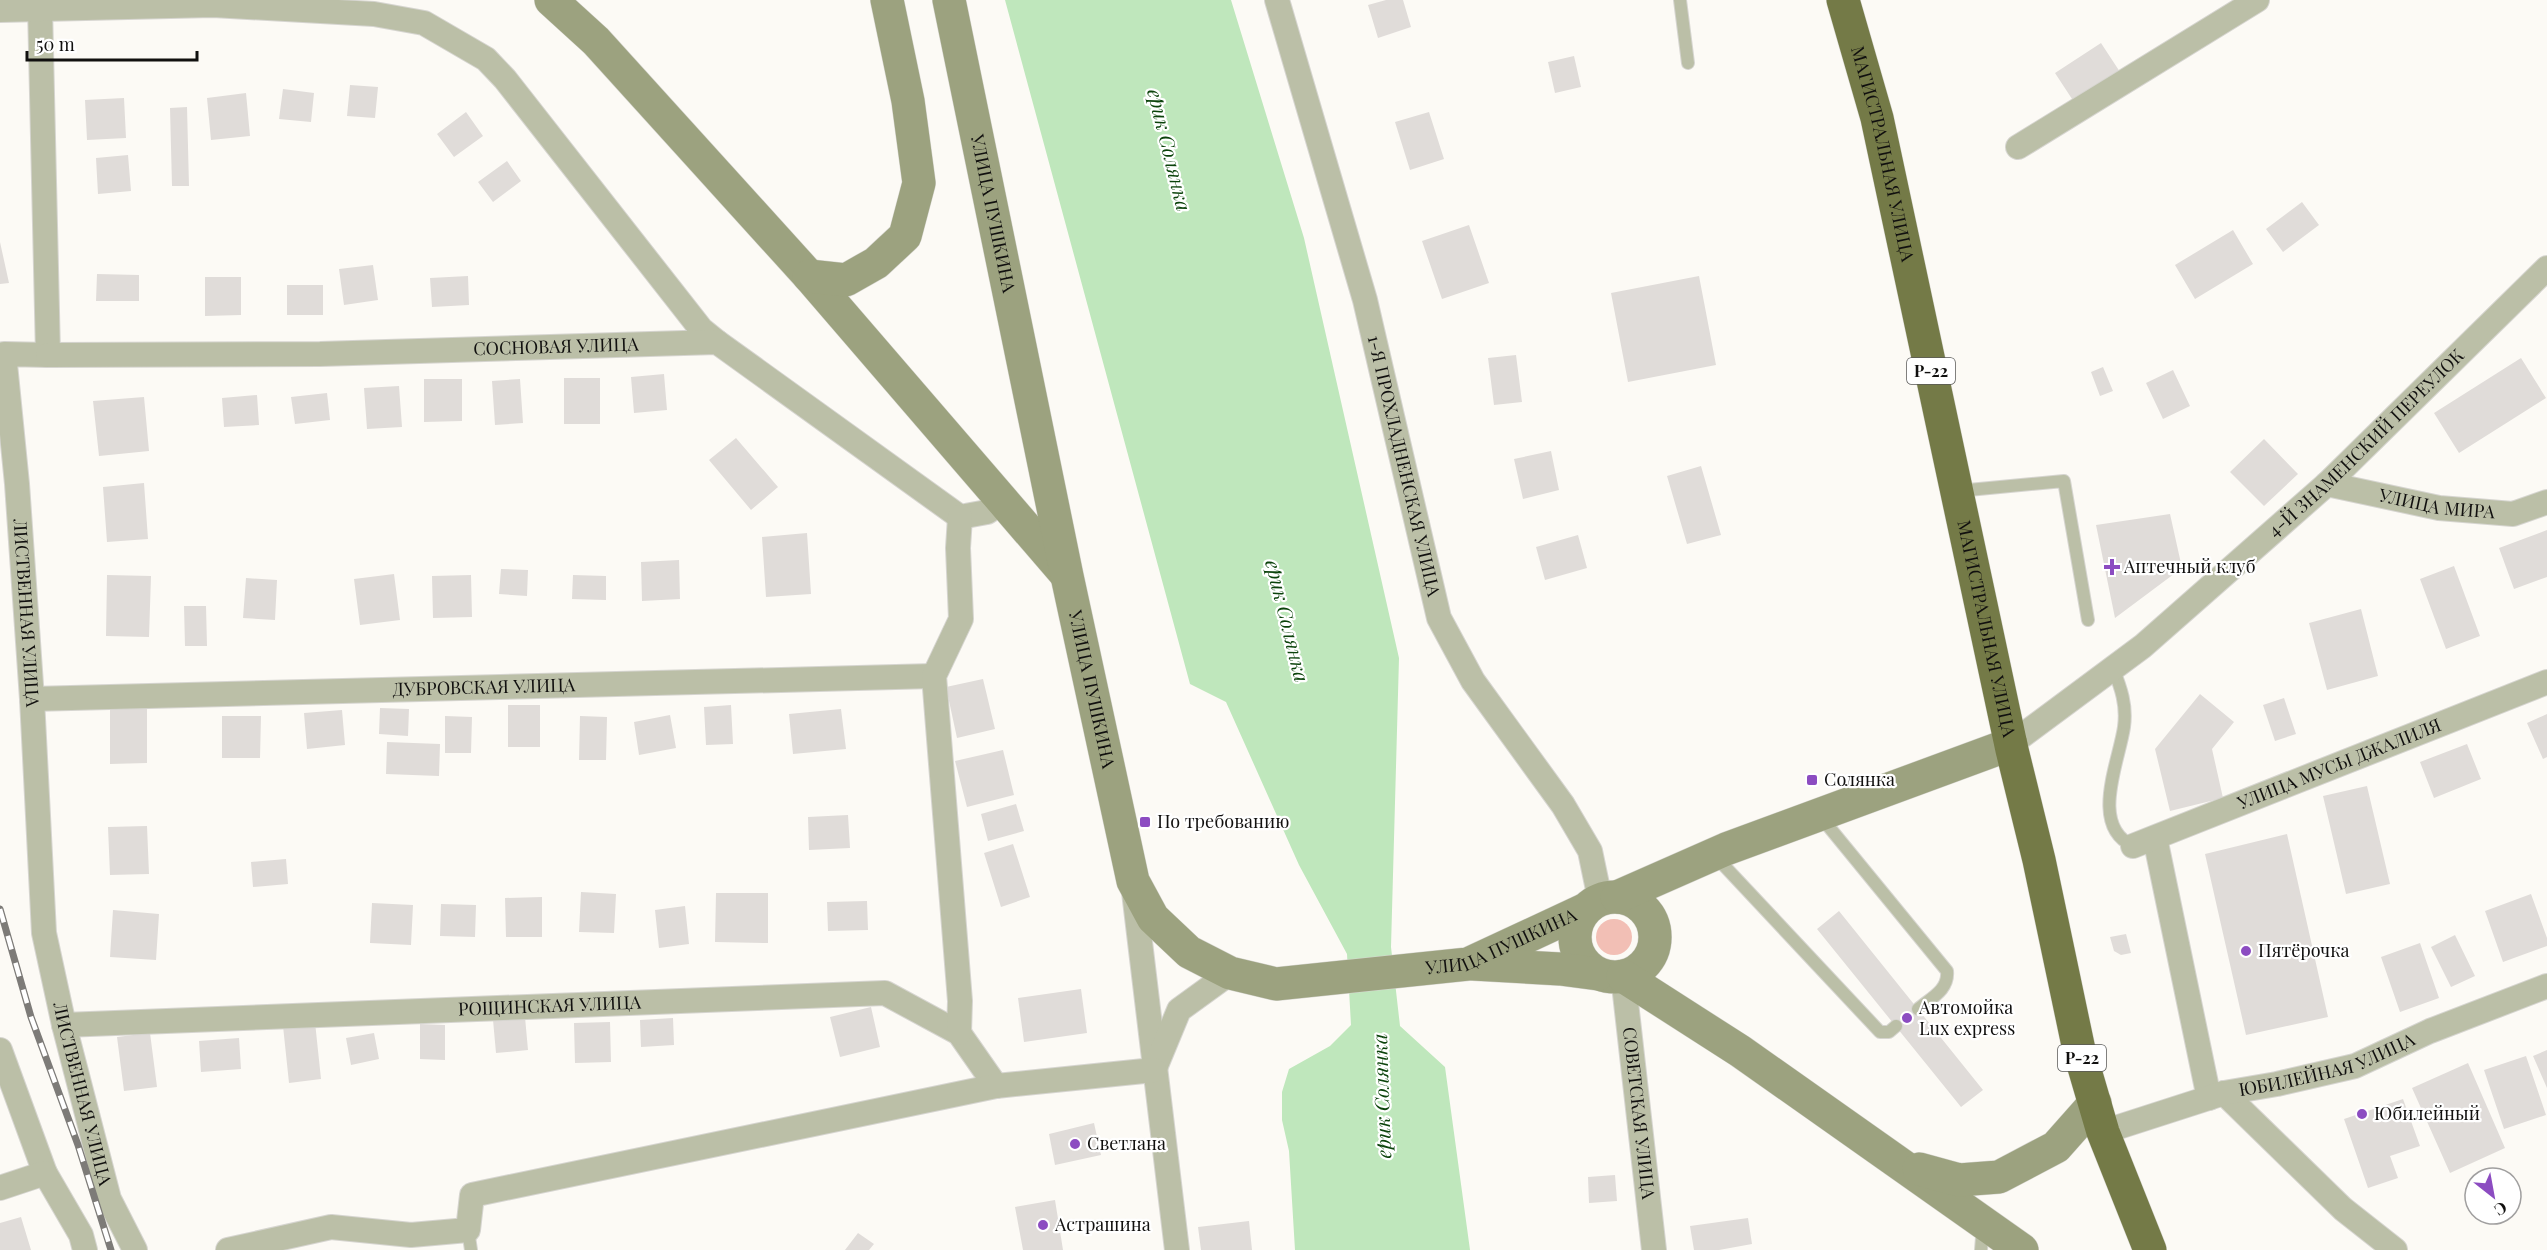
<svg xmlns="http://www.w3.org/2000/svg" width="2547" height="1250" viewBox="0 0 2547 1250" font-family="'Playfair Display',serif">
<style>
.green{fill:#f2bfb5}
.water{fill:#bfe7bc}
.building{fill:#e0dcd9}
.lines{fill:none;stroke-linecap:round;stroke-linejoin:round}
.lane-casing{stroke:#d6d5d0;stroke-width:14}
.street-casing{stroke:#d6d5d0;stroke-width:26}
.secondary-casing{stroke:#d6d5d0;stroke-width:34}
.highway-casing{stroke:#d6d5d0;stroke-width:34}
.lane{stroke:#bbbfa7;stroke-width:12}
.street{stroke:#bbbfa7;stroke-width:24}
.secondary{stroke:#9ca27f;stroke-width:33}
.highway{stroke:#747a47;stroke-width:33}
.rail-casing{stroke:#7d7b78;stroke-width:7}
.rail{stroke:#fff;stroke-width:4.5;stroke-dasharray:14;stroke-linecap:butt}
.poi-dot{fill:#8c4cc1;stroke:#fff;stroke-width:2}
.labels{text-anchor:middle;stroke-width:4.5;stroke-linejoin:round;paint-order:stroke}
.shield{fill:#fff;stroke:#585857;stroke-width:1.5}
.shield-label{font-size:16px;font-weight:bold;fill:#11100f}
.street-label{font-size:18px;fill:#11100f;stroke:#fff}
.poi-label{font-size:18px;fill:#11100f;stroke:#fff;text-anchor:start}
.water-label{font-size:20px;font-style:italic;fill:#0b430b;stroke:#fff}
</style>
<rect width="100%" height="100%" fill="#fcfaf5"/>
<!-- green -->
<path class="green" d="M1596 937a18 18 0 1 1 36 0a18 18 0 1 1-36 0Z"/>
<!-- water -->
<path class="water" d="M1005,0h226l73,238 95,420 -8,289 9,79 45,41 25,183h-175l-6,-99 -7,-31v-28l7,-23 41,-23 21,-21 -4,-71 -48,-89 -73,-163 -36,-18z"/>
<!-- building -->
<path class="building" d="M1386,0h17l8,27 -33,11 -10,-33z
M2101,43l19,29 -46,30 -19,-29z
M1574,56l7,31 -26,6 -7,-31z
M350,85l28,2 -3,31 -28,-2z
M283,89l31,4 -3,29 -32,-3z
M246,93l4,43 -39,4 -4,-42z
M124,98l2,40 -39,2 -2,-40z
M187,107l2,79h-17l-2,-78z
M466,112l17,24 -29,21 -17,-23z
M1429,112l15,47 -34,11 -15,-48z
M128,155l3,36 -33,3 -2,-36z
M507,161l14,20 -28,21 -15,-20z
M2302,202l17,23 -36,27 -17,-23z
M1469,225l20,58 -47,16 -20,-58z
M2233,230l20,34 -58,35 -20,-34z
M0,242l9,41 -9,1z
M373,265l5,35 -34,5 -5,-36z
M97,274l42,1v26h-43z
M468,276l1,29 -37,2 -2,-29z
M1699,276l17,89 -88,17 -17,-89z
M205,277h36v38l-36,1z
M287,285h36v30h-36z
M1516,355l6,47 -28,3 -6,-47z
M2521,358l25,40 -87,55 -25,-40z
M2103,367l10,24 -13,5 -9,-24z
M2173,370l17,36 -27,13 -17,-36z
M664,374l3,36 -33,3 -3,-36z
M564,378h36v46h-36z
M424,379h38v42l-38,1z
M520,379l3,44 -28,2 -3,-44z
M399,386l3,41 -35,2 -3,-41z
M327,393l3,27 -35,4 -4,-27z
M257,395l2,30 -35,2 -2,-29z
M144,397l5,54 -50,5 -6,-55z
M736,438l42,49 -27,23 -42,-50z
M2264,439l34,35 -34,32 -34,-34z
M1551,451l8,39 -36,9 -9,-40z
M1701,466l20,69 -34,9 -20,-68z
M144,483l4,56 -41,3 -4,-55z
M2170,514l12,54 -67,50 -19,-93z
M2547,530v47l-33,12 -15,-41z
M807,533l4,61 -45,3 -4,-60z
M1578,535l9,33 -42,12 -9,-33z
M679,560l1,39 -38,2 -1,-39z
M2454,566l26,70 -34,13 -26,-70z
M501,569l27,1 -1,26 -28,-2z
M394,574l6,46 -40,5 -6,-46z
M107,575l44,1 -2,61 -43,-1z
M471,575l1,42 -39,1 -1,-42z
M573,575l33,1v24l-34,-1z
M246,578l31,2 -2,40 -32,-2z
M184,606h22l1,40h-22z
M2361,609l17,67 -51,14 -18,-67z
M983,679l12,50 -38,9 -11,-51z
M2200,694l34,28 -22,27 11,49 -53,13 -15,-62z
M2284,698l12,36 -21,7 -12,-36z
M110,703h37v60l-37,1z
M508,705h32v42h-32z
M731,705l2,39 -27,1 -2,-38z
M380,708l29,1 -1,27 -29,-2z
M841,709l5,40 -53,5 -4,-40z
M342,710l3,35 -38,4 -3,-36z
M2547,714v43l-4,2 -16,-36z
M670,715l6,33 -37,7 -5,-33z
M222,716h39l-1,42h-38z
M445,716l27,1 -1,36h-26z
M580,716l27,1 -1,43h-27z
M387,742l53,2 -1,32 -53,-2z
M2467,744l14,35 -47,19 -14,-36z
M1003,750l11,45 -47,12 -12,-46z
M2367,786l23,98 -44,10 -23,-98z
M1016,804l8,27 -36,10 -7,-27z
M848,815l2,33 -41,2 -1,-33z
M147,826l2,48 -39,1 -2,-48z
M2287,834l41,183 -82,18 -41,-181z
M1013,844l17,53 -29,10 -17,-54z
M286,859l2,25 -35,3 -2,-25z
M581,892l35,2 -2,39 -35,-1z
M716,893h52v50l-53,-1z
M2531,894l16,44v8l-44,16 -18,-51z
M542,897v40h-36l-1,-39z
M867,901l1,29 -40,1 -1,-29z
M372,903l41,2 -2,40 -41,-2z
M441,904l35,1 -1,32 -35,-1z
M685,906l4,38 -30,4 -4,-38z
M113,910l46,4 -3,46 -46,-3z
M1839,911l144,179 -22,17 -144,-178z
M2126,934l5,19 -10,2 -7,-4 -4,-14z
M2455,935l20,41 -24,11 -20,-40z
M2420,943l19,55 -39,14 -19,-55z
M1081,989l6,44 -63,9 -6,-44z
M871,1007l9,40 -40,10 -10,-40z
M525,1017l3,33 -32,3 -3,-33z
M673,1018l1,27 -33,2 -1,-27z
M315,1022l6,57 -32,4 -6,-57z
M610,1022l1,40 -36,1 -1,-40z
M420,1024l25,1v35l-25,-1z
M150,1033l7,54 -33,4 -7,-54z
M374,1033l5,26 -28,6 -5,-27z
M239,1038l2,31 -40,3 -2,-31z
M2547,1050v38l-14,-32z
M2526,1056l20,59 -42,14 -20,-59z
M2468,1063l37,85 -55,25 -38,-85z
M2403,1099l17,47 -30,10 8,22 -30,10 -24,-69z
M1094,1123l7,32 -46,10 -6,-31z
M1615,1175l2,26 -28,2 -1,-26z
M1055,1200l8,50h-40l-8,-43z
M21,1217l10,33h-31v-27z
M1748,1218l4,26 -33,6h-25l-4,-24z
M1249,1221l3,29h-51l-3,-23z
M858,1233l16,11 -5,6h-24z"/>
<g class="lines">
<!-- lane casing -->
<g class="lane-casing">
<path id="lane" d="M1680,0l8,63
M1958,491l106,-10 24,139
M2113,668c8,20 14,37 11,59 -5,35 -35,99 9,119
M1820,816l127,155c2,19 -16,27 -29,38
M1715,856l165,176h9l7,-6
M468,1230l3,20
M1981,1250l2,-25"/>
</g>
<!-- street casing -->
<g class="street-casing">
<g id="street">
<path id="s1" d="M1277,0l88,300 74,318 34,63 90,124 27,46 10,48"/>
<path id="s2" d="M40,7l8,348 -44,-1 13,130 15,215 12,234 20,92 45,174 26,51"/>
<path d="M0,10l213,-5 161,9 50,9 62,36 19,20 196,250 16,13"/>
<path d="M2018,147l239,-147"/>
<path id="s3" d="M48,355l272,-1 397,-12 243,175 27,-5 17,-11"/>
<path id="s4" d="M2327,484l112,24 74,6 34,-12"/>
<path id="s5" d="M32,699l902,-23"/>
<path id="s6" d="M2011,744l132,-98 184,-162 220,-216"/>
<path d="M2155,838l54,260"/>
<path id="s7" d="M2133,846l414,-164"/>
<path d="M1134,892l43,358"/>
<path id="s8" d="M1623,976l31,274"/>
<path id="s9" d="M64,1025l821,-32 74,40 37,53"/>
<path d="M959,1033l1,-32 -26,-325 27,-57 -3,-71 2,-31"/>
<path d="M0,1050l45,123"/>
<path d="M1155,1068l24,-58 51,-37"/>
<path d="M2224,1093l119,116 52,41"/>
<path id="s10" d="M2103,1132l121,-39 53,-9 78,-18 75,-35 117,-45"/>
<path d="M0,1188l45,-15 36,62 4,15"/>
<path d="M228,1250l103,-23 80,8 57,-5 4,-35 524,-109 158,-16"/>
</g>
</g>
<!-- secondary casing -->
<g class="secondary-casing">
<g id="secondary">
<path d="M551,0l45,41 213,235 255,296"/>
<path id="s11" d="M949,0l118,576 66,305 20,37 36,34 41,21 46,11 192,-20 116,-54"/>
<path d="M809,276l37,4 30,-17 29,-27 14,-53 -11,-82 -21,-101"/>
<circle cx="1615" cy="937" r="40"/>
<path d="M1617,897l109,-48 285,-105"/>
<path d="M1473,964l87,5 38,5"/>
<path d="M1623,976l117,75 282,199"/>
<path d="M1919,1169l40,11 40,-3 57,-30 39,-44"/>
</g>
</g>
<!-- highway casing -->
<g class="highway-casing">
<g id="highway">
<path id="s12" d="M1843,0l34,118 135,632 27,110 40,190 24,82 47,118"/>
</g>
</g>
<!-- lane -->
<use href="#lane" class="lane"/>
<!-- street -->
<use href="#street" class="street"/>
<!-- secondary -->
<use href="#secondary" class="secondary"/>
<!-- highway -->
<use href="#highway" class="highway"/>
<!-- rail casing -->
<g class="rail-casing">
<path id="rail" d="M0,909l31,108 47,128 33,105"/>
</g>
<!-- rail -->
<use href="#rail" class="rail"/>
</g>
<!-- markers -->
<g class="poi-dot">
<path d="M2109 558h6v6h6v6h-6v6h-6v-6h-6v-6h6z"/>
<rect x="1806" y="774" width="12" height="12" rx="3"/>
<rect x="1139" y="816" width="12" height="12" rx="3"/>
<circle cx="2246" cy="951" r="6"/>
<circle cx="1907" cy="1018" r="6"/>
<circle cx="2362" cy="1114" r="6"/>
<circle cx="1075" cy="1144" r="6"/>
<circle cx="1043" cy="1225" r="6"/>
</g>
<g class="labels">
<!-- shield labels -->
<g class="shield">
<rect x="1907" y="358" width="48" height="26" rx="4.5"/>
<rect x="2058" y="1045" width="48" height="26" rx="4.5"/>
</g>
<g class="shield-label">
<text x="1931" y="377">Р-22</text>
<text x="2082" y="1064">Р-22</text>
</g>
<!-- street labels -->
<g class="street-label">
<text dy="6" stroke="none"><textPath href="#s12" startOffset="159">МАГИСТРАЛЬНАЯ УЛИЦА</textPath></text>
<text dy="6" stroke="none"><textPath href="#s11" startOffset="218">УЛИЦА ПУШКИНА</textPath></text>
<text dy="6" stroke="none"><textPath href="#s3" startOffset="508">СОСНОВАЯ УЛИЦА</textPath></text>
<text dy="6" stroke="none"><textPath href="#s6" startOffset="466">4-Й ЗНАМЕНСКИЙ ПЕРЕУЛОК</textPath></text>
<text dy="6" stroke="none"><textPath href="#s1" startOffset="483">1-Я ПРОХЛАДНЕНСКАЯ УЛИЦА</textPath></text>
<text dy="6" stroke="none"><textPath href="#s4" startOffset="112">УЛИЦА МИРА</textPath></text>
<text dy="6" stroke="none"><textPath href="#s2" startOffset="652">ЛИСТВЕННАЯ УЛИЦА</textPath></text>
<text dy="6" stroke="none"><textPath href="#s12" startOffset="645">МАГИСТРАЛЬНАЯ УЛИЦА</textPath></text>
<text dy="6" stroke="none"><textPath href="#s5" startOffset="452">ДУБРОВСКАЯ УЛИЦА</textPath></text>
<text dy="6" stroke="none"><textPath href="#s11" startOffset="704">УЛИЦА ПУШКИНА</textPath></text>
<text dy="6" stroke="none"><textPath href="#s7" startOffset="222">УЛИЦА МУСЫ ДЖАЛИЛЯ</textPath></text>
<text dy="6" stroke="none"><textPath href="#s11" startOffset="1316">УЛИЦА ПУШКИНА</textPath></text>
<text dy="6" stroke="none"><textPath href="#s9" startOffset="486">РОЩИНСКАЯ УЛИЦА</textPath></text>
<text dy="6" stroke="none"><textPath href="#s10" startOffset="234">ЮБИЛЕЙНАЯ УЛИЦА</textPath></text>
<text dy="6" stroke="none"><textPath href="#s2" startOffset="1138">ЛИСТВЕННАЯ УЛИЦА</textPath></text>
<text dy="6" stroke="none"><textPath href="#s8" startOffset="138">СОВЕТСКАЯ УЛИЦА</textPath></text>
</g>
<!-- poi labels -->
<g class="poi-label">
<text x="2124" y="573">Аптечный клуб</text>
<text x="1824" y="786">Солянка</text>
<text x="1157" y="828">По требованию</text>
<text x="2258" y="957">Пятёрочка</text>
<text x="1919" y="1014">Автомойка<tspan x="1919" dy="21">Lux express</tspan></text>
<text x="2374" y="1120">Юбилейный</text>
<text x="1087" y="1150">Светлана</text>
<text x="1055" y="1231">Астрашина</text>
</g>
<!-- water labels -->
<g class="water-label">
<text transform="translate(1169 150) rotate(76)" y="7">ерик Солянка</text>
<text transform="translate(1287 621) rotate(76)" y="7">ерик Солянка</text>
<text transform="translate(1382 1096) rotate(-92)" y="7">ерик Солянка</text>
</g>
</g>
<!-- north arrow -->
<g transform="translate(2493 1196) rotate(149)"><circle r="28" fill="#ffffff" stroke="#a09f9f" stroke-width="1.5"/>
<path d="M0-4.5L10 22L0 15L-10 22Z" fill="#8c4cc1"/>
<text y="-9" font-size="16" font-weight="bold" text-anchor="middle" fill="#11100f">С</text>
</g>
<!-- scale -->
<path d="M27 51v9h170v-9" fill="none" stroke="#11100f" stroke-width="3"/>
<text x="36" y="51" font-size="18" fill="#11100f" stroke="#ffffff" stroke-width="4.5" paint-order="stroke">50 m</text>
</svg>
